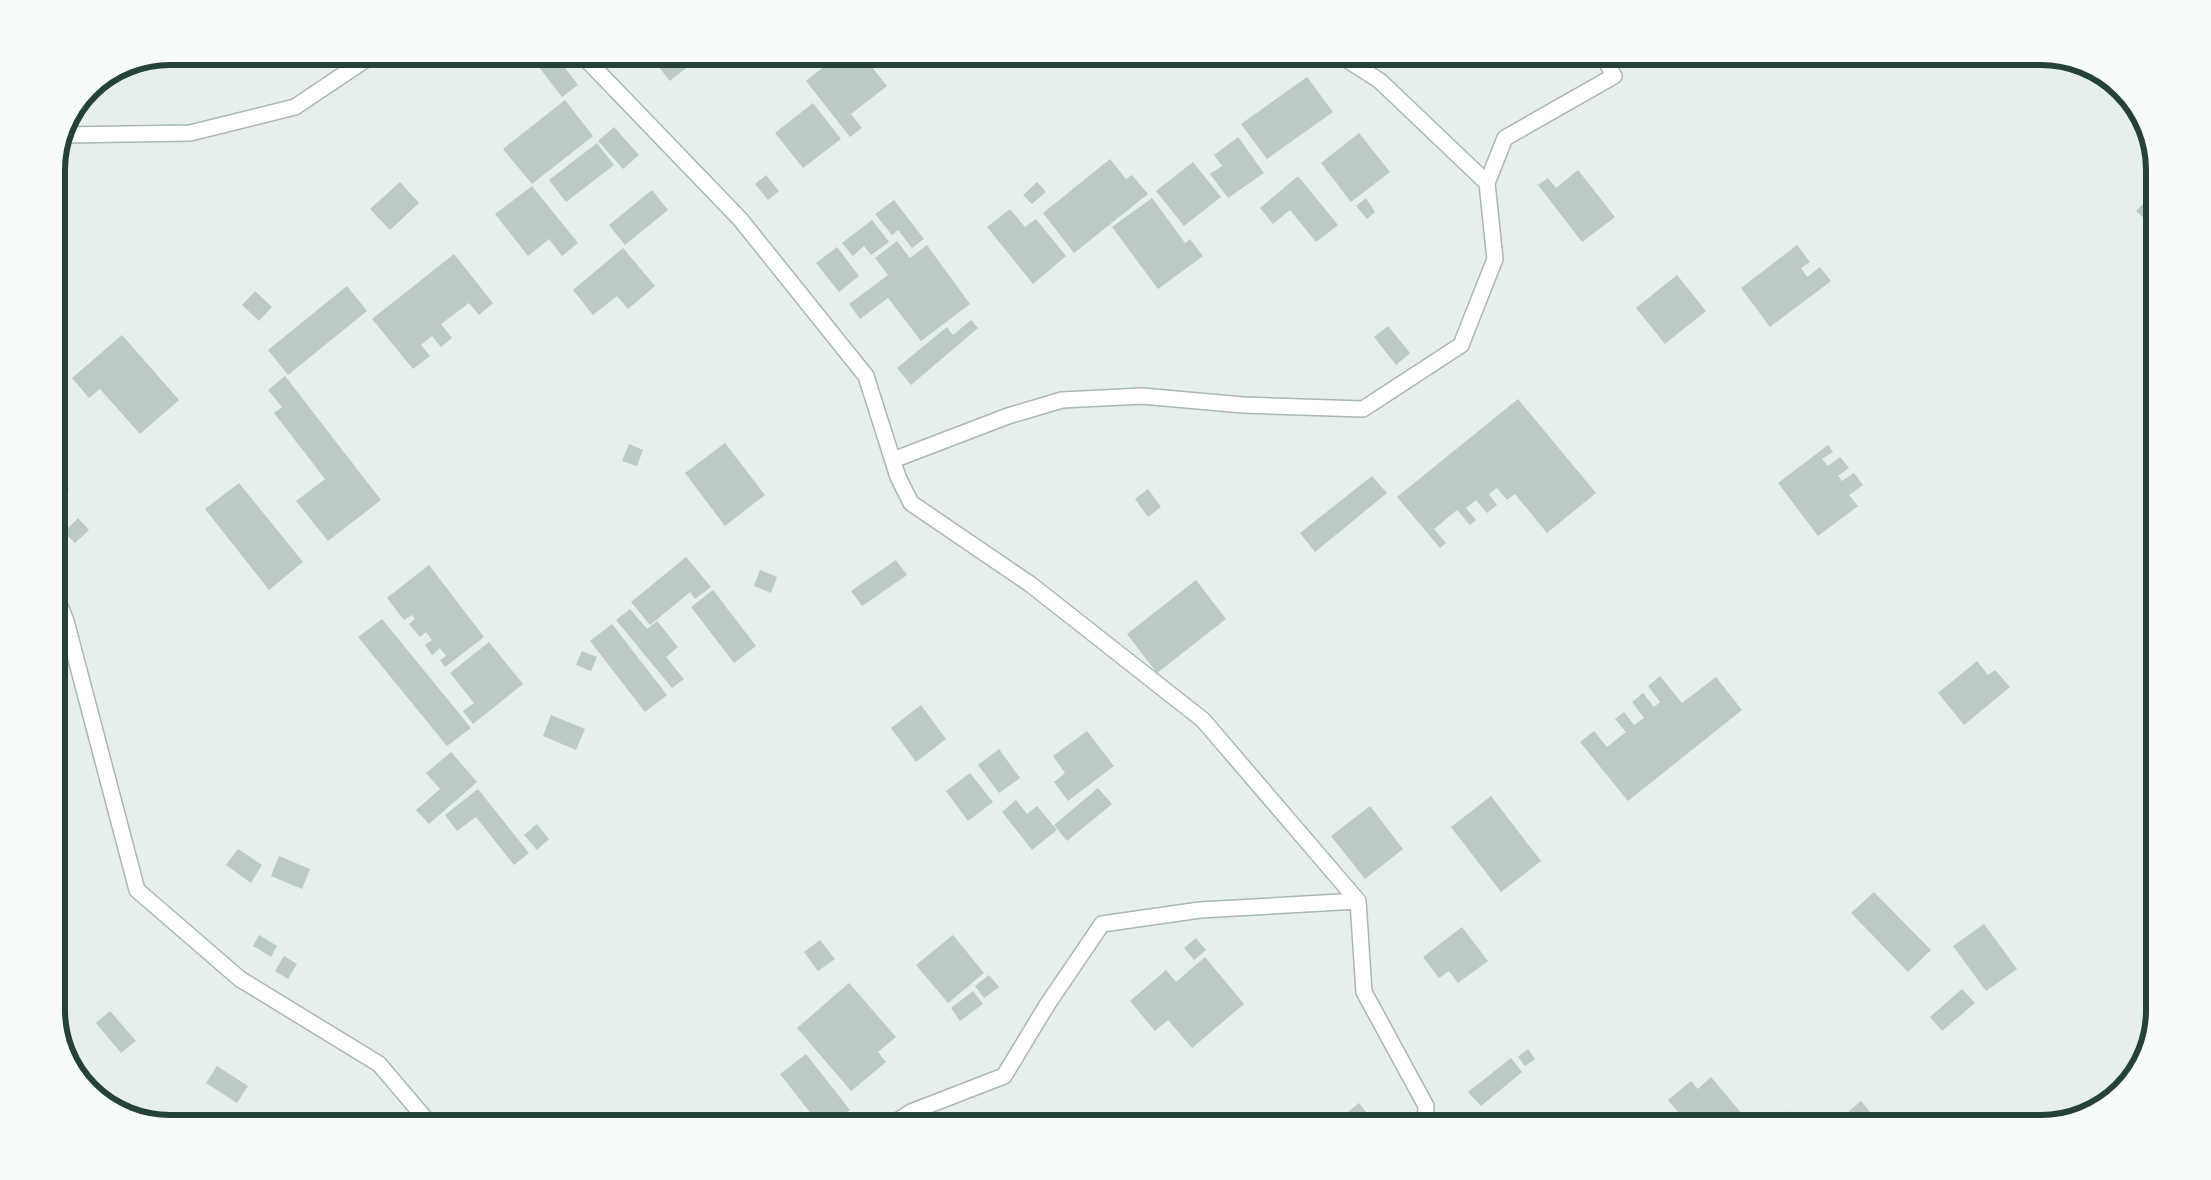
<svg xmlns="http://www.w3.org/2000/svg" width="2211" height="1180" viewBox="0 0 2211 1180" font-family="Inter,sans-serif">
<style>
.building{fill:#bbcac4}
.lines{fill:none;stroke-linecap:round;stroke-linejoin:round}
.minor-casing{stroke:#a8b8b2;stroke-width:18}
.minor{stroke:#fff;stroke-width:15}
.rim{fill:none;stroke:#24423a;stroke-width:6}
</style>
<rect width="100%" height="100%" fill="#e6efeb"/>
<!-- building -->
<path class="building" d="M542,56h14l22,29 -16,12 -27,-35z
M650,56h51l-31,25z
M837,56h26l24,30 -36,28 11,14 -12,9 -44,-56z
M1307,77l26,35 -66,47 -26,-35z
M565,100l28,36 -61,48 -29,-35z
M813,103l28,36 -38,29 -28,-35z
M614,127l25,28 -16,14 -25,-28z
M1359,133l31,39 -39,30 -30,-39z
M1238,137l26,36 -36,25 -18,-24 12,-8 -8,-11z
M597,143l17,22 -48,37 -17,-22z
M1110,159l16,20 6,-4 16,19 -74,59 -31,-40z
M1193,162l28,35 -37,29 -28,-35z
M1578,170l37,47 -33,25 -44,-57 10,-7 8,10z
M766,175l13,16 -11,9 -13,-16z
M1298,176l40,49 -22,17 -26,-32 -17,14 -13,-16z
M400,182l19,21 -29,27 -20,-21z
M1037,182l9,10 -14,12 -9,-9z
M532,186l46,57 -16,13 -13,-17 -21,17 -33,-42z
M652,190l16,20 -43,35 -16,-20z
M2155,192v36l-19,-17z
M1152,198l33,45 5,-4 13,17 -45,33 -46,-62z
M1366,198l9,14 -8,7 -11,-13z
M894,200l30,39 -12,9 -14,-18 -6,5 -17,-21z
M1010,209l15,18 11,-8 30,37 -33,28 -46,-57z
M872,220l17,22 -18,13 -7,-9 -11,10 -11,-13z
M897,241l13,17 17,-13 43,59 -49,37 -33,-43 -28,21 -11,-15 39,-29 -13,-17z
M1797,245l13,17 -9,6 6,9 13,-10 11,14 -61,46 -29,-39z
M837,247l22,29 -20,16 -23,-29z
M623,248l32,38 -27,23 -11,-13 -24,19 -20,-25z
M454,254l39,49 -14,12 -10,-12 -28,21 11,14 -11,9 -9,-11 -11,9 9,11 -17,13 -41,-50z
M1677,275l29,36 -41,33 -29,-36z
M347,286l20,25 -79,64 -20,-25z
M255,291l17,16 -13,14 -17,-16z
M971,320l7,8 -67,57 -14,-17 50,-41 6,8z
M1388,326l22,27 -14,12 -22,-28z
M122,335l57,65 -39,34 -40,-45 -11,9 -17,-20z
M285,376l96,124 -53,41 -32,-40 29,-22 -51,-66 8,-6 -14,-17z
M1518,399l78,94 -49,40 -32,-39 -8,6 -10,-12 -8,6 8,11 -10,8 -11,-13 -10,8 10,12 -6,5 -13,-15 -23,19 12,14 -6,5 -43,-51z
M725,443l40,52 -40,31 -40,-53z
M629,444l14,6 -6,16 -15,-5z
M1828,445l5,7 -11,7 6,7 12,-9 9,11 -11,8 4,5 12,-8 9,12 -14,10 9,11 -40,30 -40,-53z
M56,474l13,15 -13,11z
M1372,476l15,17 -72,59 -15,-19z
M239,483l64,79 -34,28 -64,-81z
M1148,489l13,18 -13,10 -13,-18z
M78,518l11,12 -14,13 -11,-11z
M686,557l25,30 -16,12 -5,-7 -40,33 -19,-23z
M896,560l11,15 -45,31 -11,-15z
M429,565l55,72 -39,30 -5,-7 6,-4 -6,-8 -8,7 -7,-10 7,-5 -6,-8 -6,5 -11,-13 6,-5 -3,-4 -8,5 -17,-22z
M760,570l17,7 -6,16 -17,-7z
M1196,580l30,39 -69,54 -30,-39z
M713,590l43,56 -22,17 -43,-56z
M630,609l17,20 10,-8 21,26 -12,10 18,22 -12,9 -56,-68z
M382,619l89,109 -24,18 -89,-109z
M612,624l55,71 -22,17 -55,-71z
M489,642l34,42 -50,40 -10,-13 11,-8 -24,-30z
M582,651l15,6 -6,14 -15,-6z
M1977,661l11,14 7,-5 15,17 -46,38 -26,-32z
M1660,676l22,27 34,-26 26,33 -114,91 -48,-59 14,-11 13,16 19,-15 -11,-13 9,-7 10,13 10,-7 -12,-16 11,-9 11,14 6,-5 -12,-16z
M921,705l25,34 -30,23 -25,-34z
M551,715l34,14 -9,21 -33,-14z
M1087,731l27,35 -46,35 -14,-19 11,-9 -12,-17z
M999,749l21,29 -21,15 -21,-28z
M451,752l26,30 -48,42 -13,-14 24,-21 -14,-16z
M970,773l23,29 -25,19 -22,-30z
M1098,788l14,16 -45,37 -13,-16z
M478,789l51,64 -15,12 -38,-48 -19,14 -12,-16z
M1491,796l50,65 -40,31 -50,-65z
M1016,800l11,14 10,-8 20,24 -25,20 -30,-38z
M1370,806l33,43 -38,30 -34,-43z
M537,824l12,15 -12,11 -13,-15z
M238,849l24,16 -11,18 -25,-18z
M279,856l31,13 -8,20 -31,-13z
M1874,892l57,58 -23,22 -57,-59z
M1984,924l33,45 -31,22 -33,-45z
M1462,927l26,34 -30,22 -9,-12 -10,7 -16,-21z
M259,935l18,11 -6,11 -18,-11z
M953,935l31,38 -36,30 -32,-38z
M1196,938l10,12 -12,10 -10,-12z
M820,940l15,19 -17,12 -14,-19z
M284,956l13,8 -9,15 -13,-8z
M1205,957l39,47 -52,44 -24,-28 -13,11 -25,-30 36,-31 10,12z
M989,975l10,12 -15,11 -9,-12z
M849,983l47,54 -18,15 8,10 -35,29 -54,-63z
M1962,989l13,14 -33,28 -12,-14z
M973,991l10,13 -23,17 -9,-13z
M110,1011l26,30 -15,12 -25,-30z
M1528,1049l7,10 -10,7 -7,-9z
M806,1054l44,56 -18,14h-13l-39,-50z
M1511,1058l11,14 -41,34 -13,-14z
M217,1066l31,20 -11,17 -31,-20z
M1711,1077l37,44 -3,3h-57l-20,-24 23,-19 7,8z
M1861,1101l19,23h-34l-5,-6z
M1359,1103l17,21h-43z
M1787,1111l9,13h-28z"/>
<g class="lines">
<!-- minor casing -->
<g class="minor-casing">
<path id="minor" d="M583,56l157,163 126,157 32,101 13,26 119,81 173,136 155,181 6,91 62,114 -1,18
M63,135l127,-2 105,-26 76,-51
M1487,183l18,-45 109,-62 -11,-20
M893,460l115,-44 54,-16 80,-4 101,9 120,4 98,-64 34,-86 -8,-76 -107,-102 -39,-25
M56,597l10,24 71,269 103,89 139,85 51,60
M892,1124l19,-12 93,-36 43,-71 55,-81 98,-14 158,-9"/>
</g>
<!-- minor -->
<use href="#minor" class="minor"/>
</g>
<!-- crop -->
<path d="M0 0H2211V1180H0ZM170 65H2041A105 105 0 0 1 2146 170V1010A105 105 0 0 1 2041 1115H170A105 105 0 0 1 65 1010V170A105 105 0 0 1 170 65Z" fill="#f7fbf9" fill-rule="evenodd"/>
<path class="rim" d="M170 65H2041A105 105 0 0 1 2146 170V1010A105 105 0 0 1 2041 1115H170A105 105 0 0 1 65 1010V170A105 105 0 0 1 170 65Z"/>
</svg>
